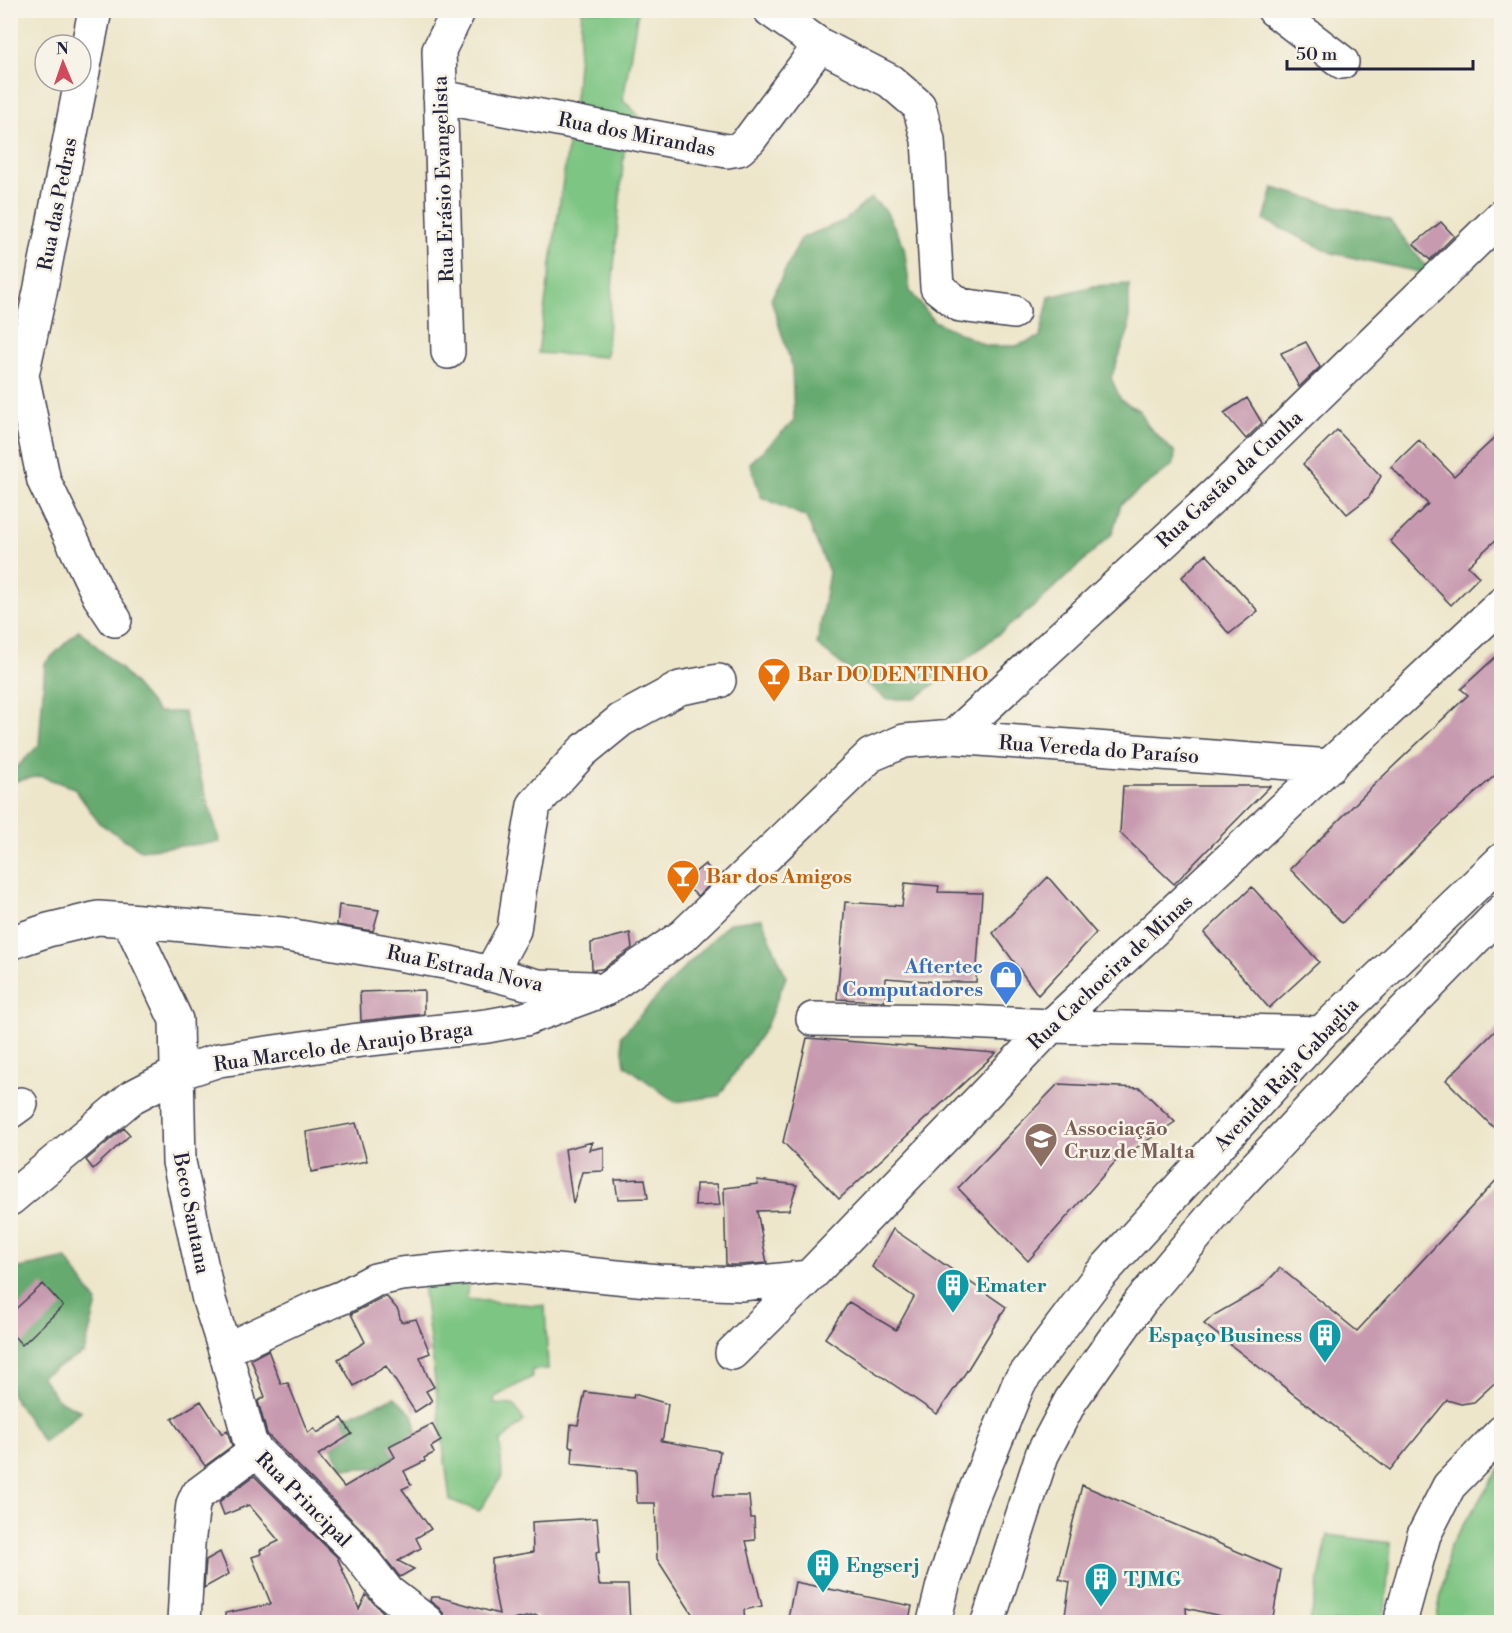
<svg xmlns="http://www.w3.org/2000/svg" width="1512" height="1633" viewBox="0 0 1512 1633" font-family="'Libre Bodoni',serif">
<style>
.green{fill:#7dc582;stroke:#50745e;stroke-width:1.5}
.forest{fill:#66aa70;stroke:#446656;stroke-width:1.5}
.building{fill:#c79aaf}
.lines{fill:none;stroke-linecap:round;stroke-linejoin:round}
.minor-casing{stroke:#403f50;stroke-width:36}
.major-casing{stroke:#403f50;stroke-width:36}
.minor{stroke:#fff;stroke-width:33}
.major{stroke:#fff;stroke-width:33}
.labels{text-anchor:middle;stroke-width:5;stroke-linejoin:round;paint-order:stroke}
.street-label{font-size:20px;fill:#22223b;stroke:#f7f3e8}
.food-label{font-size:20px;font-weight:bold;fill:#c56008;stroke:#f7f3e8;text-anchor:start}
.shop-label{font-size:20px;font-weight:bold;fill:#366cbe;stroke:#f7f3e8;text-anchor:end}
.education-label{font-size:20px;font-weight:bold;fill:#785e54;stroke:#f7f3e8;text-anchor:start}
.culture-label{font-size:20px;font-weight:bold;fill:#0d838f;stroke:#f7f3e8;text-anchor:start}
</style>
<rect width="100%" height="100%" fill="#f7f3e8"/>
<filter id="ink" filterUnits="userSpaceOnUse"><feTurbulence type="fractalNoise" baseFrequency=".0167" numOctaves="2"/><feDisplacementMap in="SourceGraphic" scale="12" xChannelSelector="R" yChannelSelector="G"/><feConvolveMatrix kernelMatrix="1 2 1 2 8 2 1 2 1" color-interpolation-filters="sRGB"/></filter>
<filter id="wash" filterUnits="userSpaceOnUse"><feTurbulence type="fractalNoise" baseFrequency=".008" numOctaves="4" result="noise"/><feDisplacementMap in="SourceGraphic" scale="24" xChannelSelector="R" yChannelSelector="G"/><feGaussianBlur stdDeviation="1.35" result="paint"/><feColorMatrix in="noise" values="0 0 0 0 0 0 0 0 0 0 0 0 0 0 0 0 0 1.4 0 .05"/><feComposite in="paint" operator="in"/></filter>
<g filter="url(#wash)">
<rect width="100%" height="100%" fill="#ede6ca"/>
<!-- green -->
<path class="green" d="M582,11h56l-15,89 21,21 -19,20 -19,216 -68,-4 38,-263z
M470,1273l-4,26 79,7 3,63 -16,1v7l-37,20 -1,7 20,1 10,16 -24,21 2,34 -23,35 -29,-11 -28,-223z
M1501,1467v155h-65l14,-77z
M1328,1535l63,8 -7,79h-74z"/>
<!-- forest -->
<path class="forest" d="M1273,188l116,32 44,55 -101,-22 -68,-33z
M871,198l15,13 18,35 6,45 24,30 53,25h29l24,-9 9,-40 45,-11 35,-2v45l-18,49 10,22 19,11 8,15 27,27 -1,11 -53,40 -9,30 -76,71 -121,94h-29l-69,-54 12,-73 -23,-55 -45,-20 -11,-34 44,-42 -2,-54 -21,-68 30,-61 43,-17z
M79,630l43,40 36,42h26l12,51 24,79 -79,8 -42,-27 -25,-35 -34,-12 -29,6v-9l28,-28 6,-82z
M762,919l24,58 -20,50 -47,69 -44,6 -50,-37 -4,-29 59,-64 49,-49z
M66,1258l31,45 -13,50 -43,23 17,24 23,11 -38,31 -32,-48 -1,-124z
M395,1397l18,18 3,17 -20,24 -21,12h-31l-13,-21 21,-13 -10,-16z"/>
<g id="blocks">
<!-- building -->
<path class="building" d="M1441,222l13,14 -24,24 -16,-16z
M1306,342l14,25 -21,20 -18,-34z
M1247,398l15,25 -16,16 -22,-26z
M1337,430l44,46 -12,21 -22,17 -44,-50z
M1502,431v103l-34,32 11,11 -28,28 -61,-64 38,-37 -37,-37 28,-27 35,36z
M1206,554l52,57 -29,23 -47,-57z
M1502,651v118l-58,52 -102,102 -52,-54 88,-88 90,-86 -7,-6z
M1123,786h147l-96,98 -54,-51z
M705,864l13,13 -20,19 -16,-13z
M1048,877l48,56 -58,62 -45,-62z
M905,883l34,3 -1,6 44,1 -6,89h-38l-52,-4 -1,23 -48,-2 8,-97 57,4z
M1252,887l67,75 -50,46 -65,-75z
M339,905l40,5 -6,21 -36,-6z
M630,933l2,15 -30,21 -10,1 -1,-27z
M424,990v24l-63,7 -1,-29z
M1502,1024v112l-56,-56z
M807,1038l189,15 -157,146 -56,-57z
M1058,1084l82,4 35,34 -60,40 -87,99 -70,-73z
M356,1123l11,38 -56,11 -5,-40z
M124,1128l6,7 -37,34 -7,-9z
M592,1142l-3,8 15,-3v24l-22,1 -9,32 -8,-55z
M1502,1174v202l-28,26 -13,2 -14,-4 -57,70 -186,-146 10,-9 46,-26 20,-21 77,63z
M645,1179l3,19 -30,1 -3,-19z
M757,1180l40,5 -8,25 -32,1 10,52 -27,2h-14l-2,-77 34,-4z
M696,1184h21l3,21 -25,1z
M893,1229l113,78 -40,65 -29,42 -112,-76 24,-36 47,28 18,-33 -42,-30z
M43,1284l20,22 -41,39 -12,-13v-18z
M387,1297l11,13 3,12 15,-3 14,34 -10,4 8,20 6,10 -8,4 6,10 -17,11 -29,-46 -32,20 -16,-27 27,-17 -14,-28 31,-16z
M268,1350l13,34 7,-1 20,50 6,-5 3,5 25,-15 10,16 -34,21 26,32 51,-30 -6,-11 43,-22 9,17 -10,6 3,6 -10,5 1,3 -21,10 7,14 -9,4 29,40 -15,9 5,10 -23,13 16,8 -14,8 -35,-44 -98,-99 -9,-33 7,-4 -14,-38z
M585,1392l48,6 1,-4 34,10 -5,33 -2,4 59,10 -7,45h36l2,22h3l1,22 -9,1 16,65 -18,4 1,13h-47l-41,-64 -2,-56h-18l-1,-33 -64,-6 1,-17 -4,-1 2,-22 7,1z
M201,1401l21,33 5,-4 5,16 -27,20 -13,-19 -1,1 -19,-29z
M254,1476l83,81 22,52 7,-14 16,16 6,12h-163v-10l46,-9 -19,-47 9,-3 -1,-4 19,-9 -30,-36 -25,10 -5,-13z
M1082,1485l199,85 -9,53h-22l-64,-15 1,15 -123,-1 6,-40 -11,-3z
M597,1518l3,33 -4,1 3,33h29l2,38h-91l-2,-8 -29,6 -1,2h-62l-1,-9 -6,-7 -8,-6 1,-4h8l60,17 -7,-35v-20l41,-7 -1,-30z
M220,1552l9,22 -25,14 2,-28z
M795,1582l117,24 -4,17h-121z"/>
</g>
</g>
<g filter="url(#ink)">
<use href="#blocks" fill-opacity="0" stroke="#403f50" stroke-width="1.5"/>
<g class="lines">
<!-- minor casing -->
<g class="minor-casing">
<path id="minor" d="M770,10l50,35 70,36 29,25 9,34 9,147 23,18 53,7
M1274,10l68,52
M440,97l287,54 12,-2 11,-10 70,-94
M448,352l-9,-302 20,-40
M22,375l22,106 55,115 16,24
M10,395l12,-20 18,-83 55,-282
M953,737l282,-261 267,-260
M129,920l47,100 3,142 30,138 16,50 25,92 6,9 96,95 36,46 39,30
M10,943l38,-13 50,-12 31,2 153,14 168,29 88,23 52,2
M490,974l24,-44 5,-37 15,-88 49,-54 38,-31 59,-32 39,-7
M813,1019l132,2 106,5 270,7
M10,1112l11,-8
M10,1199l122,-102 44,-23 43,-14 133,-19 135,-15 38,-7 81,-30 78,-54 187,-180 33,-14 49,-4 377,29
M225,1350l88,-41 30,-12 32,-17 26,-6 93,-9 164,16 83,3 68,-7
M732,1353l77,-76 242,-251 451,-422
M184,1622l4,-78 5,-40 4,-9 59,-44
M1403,1622l-1,-7 22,-80 25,-49 53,-54"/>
</g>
<!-- major casing -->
<g class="major-casing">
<path id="major" d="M934,1622l9,-37 24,-74 52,-128 81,-108 221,-242 181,-173
M988,1622l54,-167 29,-55 70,-99 96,-114 123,-131 142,-145"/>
</g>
<!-- minor -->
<use href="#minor" class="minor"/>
<!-- major -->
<use href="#major" class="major"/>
</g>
</g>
<!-- icons -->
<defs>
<g id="bar-pin" transform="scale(1.725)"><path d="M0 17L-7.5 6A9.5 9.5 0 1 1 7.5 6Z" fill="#e8710a" stroke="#f7f3e8"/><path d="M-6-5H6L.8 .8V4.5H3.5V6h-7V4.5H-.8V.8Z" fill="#fff"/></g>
<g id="shop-pin" transform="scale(1.725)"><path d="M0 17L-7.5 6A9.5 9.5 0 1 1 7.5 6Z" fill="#3f7fe0" stroke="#f7f3e8"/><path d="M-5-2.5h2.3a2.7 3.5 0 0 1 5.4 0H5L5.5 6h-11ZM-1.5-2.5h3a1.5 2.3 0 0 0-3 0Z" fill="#fff"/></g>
<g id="university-pin" transform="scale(1.725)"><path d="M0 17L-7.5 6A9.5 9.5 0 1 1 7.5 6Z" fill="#8d6e63" stroke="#f7f3e8"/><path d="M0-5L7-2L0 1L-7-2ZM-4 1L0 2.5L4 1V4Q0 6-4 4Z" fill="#fff"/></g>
<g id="building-pin" transform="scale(1.725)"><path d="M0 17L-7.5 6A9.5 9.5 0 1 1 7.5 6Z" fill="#0f9aa8" stroke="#f7f3e8"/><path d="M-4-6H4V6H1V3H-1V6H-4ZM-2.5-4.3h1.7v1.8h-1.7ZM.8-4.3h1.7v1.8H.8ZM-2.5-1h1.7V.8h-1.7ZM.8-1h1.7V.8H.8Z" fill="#fff"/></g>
</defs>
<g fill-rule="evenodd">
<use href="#bar-pin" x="774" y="674"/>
<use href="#bar-pin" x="683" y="876"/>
<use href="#shop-pin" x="1006" y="977"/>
<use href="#university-pin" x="1041" y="1139"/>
<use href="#building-pin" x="953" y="1285"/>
<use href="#building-pin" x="1325" y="1335"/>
<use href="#building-pin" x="823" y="1565"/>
<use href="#building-pin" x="1101" y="1579"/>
</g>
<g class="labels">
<!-- street labels -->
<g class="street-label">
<text transform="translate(637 134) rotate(11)" y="7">Rua dos Mirandas</text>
<text transform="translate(443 179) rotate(-92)" y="7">Rua Erásio Evangelista</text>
<text transform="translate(57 204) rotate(-79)" y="7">Rua das Pedras</text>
<text transform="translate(1229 479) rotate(-43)" y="7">Rua Gastão da Cunha</text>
<text transform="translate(1099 749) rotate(4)" y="7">Rua Vereda do Paraíso</text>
<text transform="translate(465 968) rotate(12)" y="7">Rua Estrada Nova</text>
<text transform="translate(1110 972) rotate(-43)" y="7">Rua Cachoeira de Minas</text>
<text transform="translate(343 1046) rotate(-8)" y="7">Rua Marcelo de Araujo Braga</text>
<text transform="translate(1286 1074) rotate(-47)" y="7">Avenida Raja Gabaglia</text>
<text transform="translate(192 1213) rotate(79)" y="7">Beco Santana</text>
<text transform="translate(304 1499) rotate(45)" y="7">Rua Principal</text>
</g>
<!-- food labels -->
<g class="food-label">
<text x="797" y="681">Bar DO DENTINHO</text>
<text x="706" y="883">Bar dos Amigos</text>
</g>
<!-- shop labels -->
<g class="shop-label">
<text x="983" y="973">Aftertec<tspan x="983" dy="23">Computadores</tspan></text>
</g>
<!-- education labels -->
<g class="education-label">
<text x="1064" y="1135">Associação<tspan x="1064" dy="23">Cruz de Malta</tspan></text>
</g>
<!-- culture labels -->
<g class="culture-label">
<text x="976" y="1292">Emater</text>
<text x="1302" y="1342" text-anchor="end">Espaço Business</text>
<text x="846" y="1572">Engserj</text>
<text x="1124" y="1586">TJMG</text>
</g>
</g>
<!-- margin -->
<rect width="1512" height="1633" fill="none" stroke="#f7f3e8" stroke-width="36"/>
<!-- north arrow -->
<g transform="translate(63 63) rotate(358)"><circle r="28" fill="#f7f3e8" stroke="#a29fa3" stroke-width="1.5"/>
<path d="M0-4.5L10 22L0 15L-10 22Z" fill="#d1495b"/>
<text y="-9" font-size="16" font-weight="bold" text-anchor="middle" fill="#22223b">N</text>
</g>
<!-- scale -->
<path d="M1287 60v9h186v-9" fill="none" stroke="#22223b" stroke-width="3"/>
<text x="1296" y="60" font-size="18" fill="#22223b" stroke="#f7f3e8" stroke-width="4.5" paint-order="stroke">50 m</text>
</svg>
